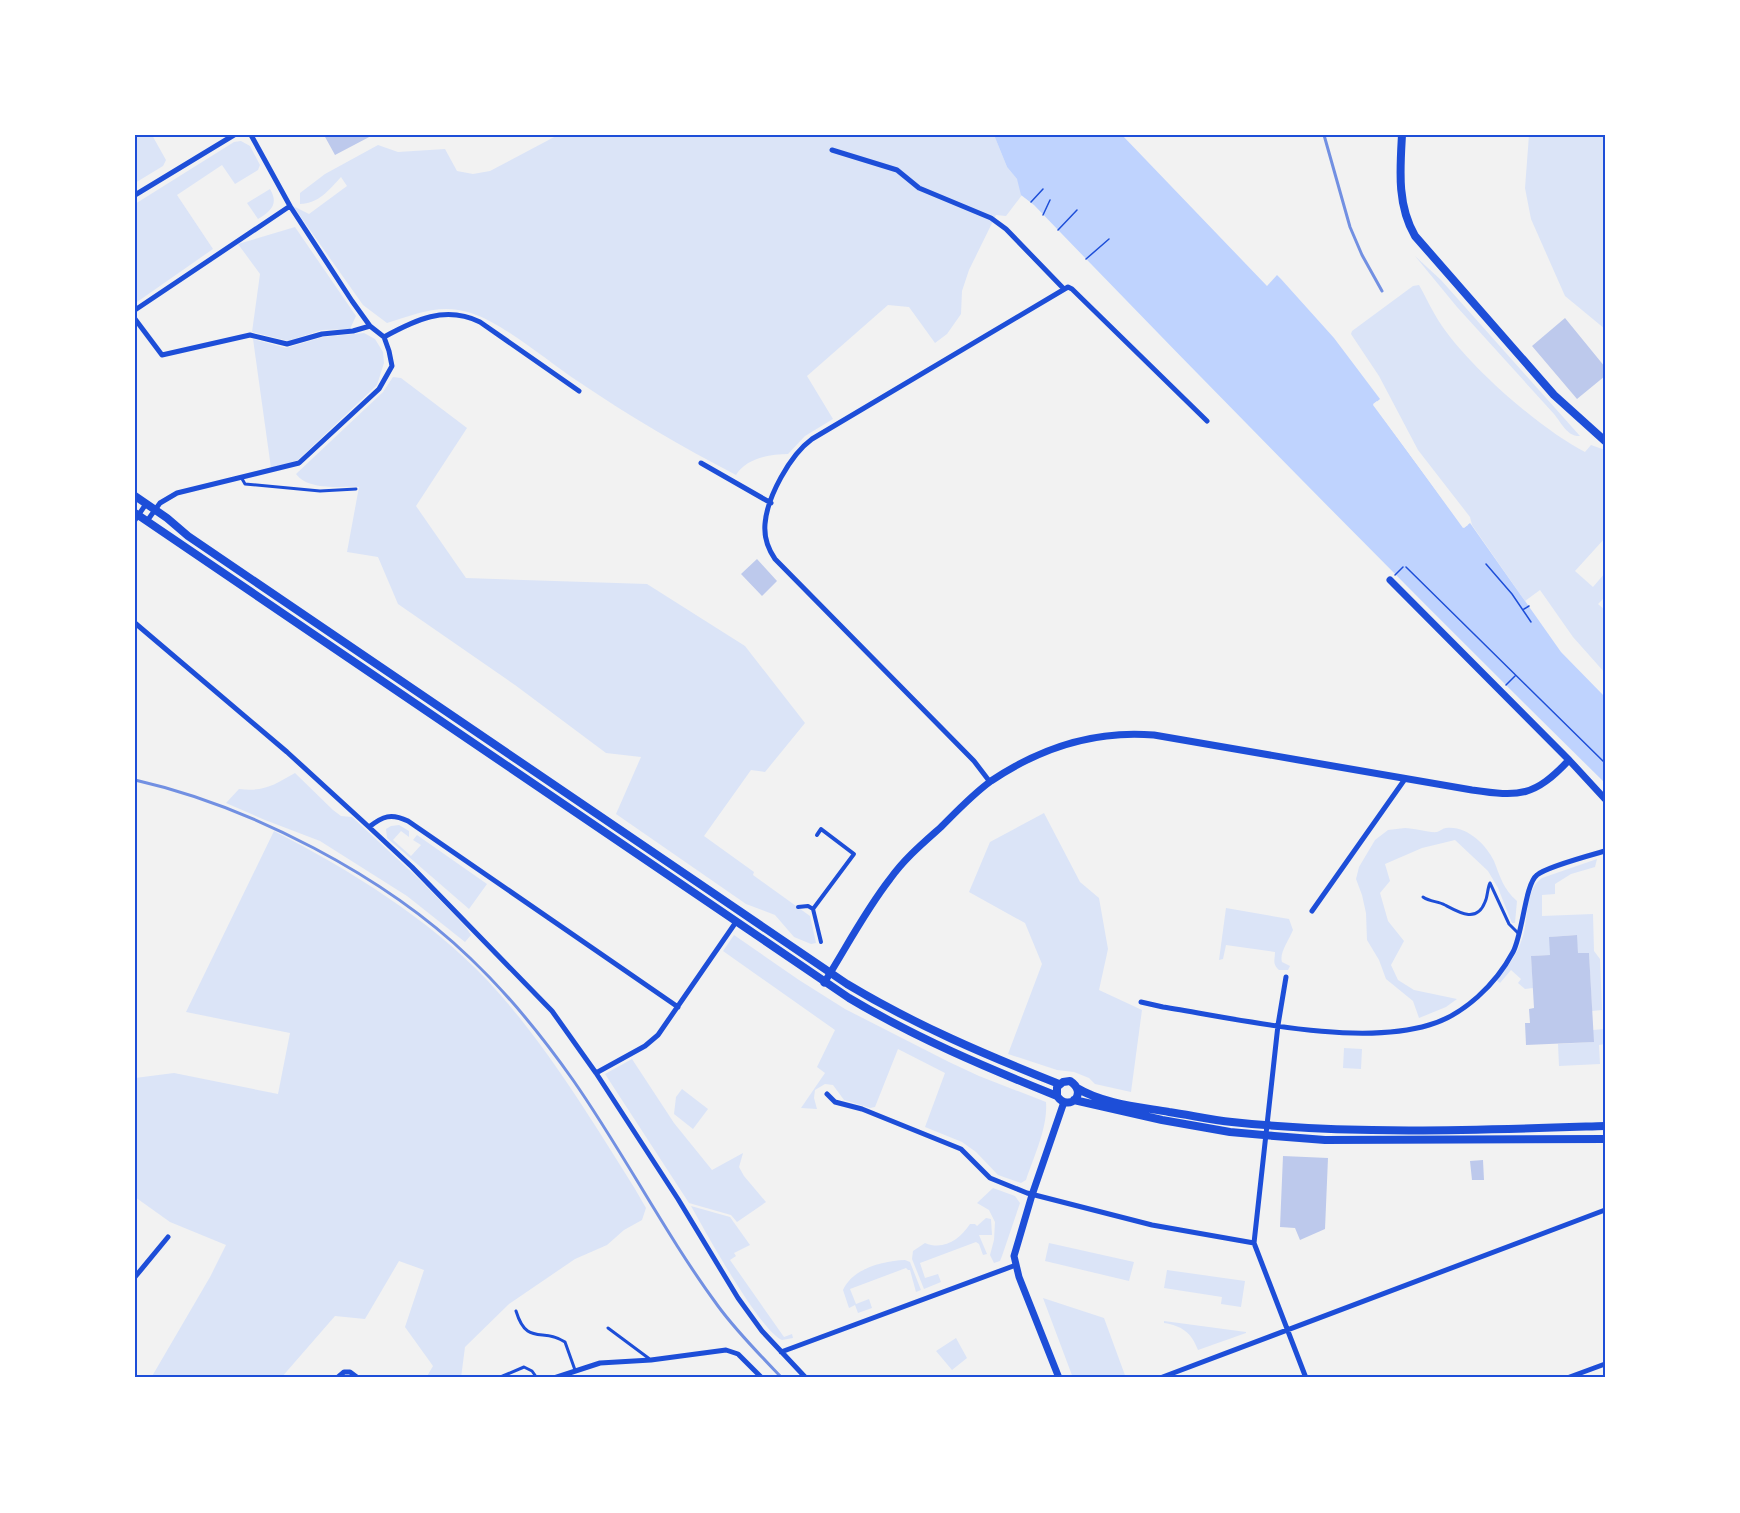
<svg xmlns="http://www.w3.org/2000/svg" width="1740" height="1513" viewBox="0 0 1740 1513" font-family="'PT Sans Narrow',sans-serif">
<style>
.green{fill:#dbe4f7}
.water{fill:#bfd3fe}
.pier{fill:#f2f2f2}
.building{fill:#bdc9ec}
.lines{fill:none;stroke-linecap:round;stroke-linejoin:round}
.path{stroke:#1d4ed8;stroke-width:1.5}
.service{stroke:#1d4ed8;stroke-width:3}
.pedestrian{stroke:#1d4ed8;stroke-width:4}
.minor{stroke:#1d4ed8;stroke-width:5}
.tertiary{stroke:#1d4ed8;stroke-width:7}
.secondary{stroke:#1d4ed8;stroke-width:8}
.rail{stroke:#7290e2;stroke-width:3}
.neatline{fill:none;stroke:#1d4ed8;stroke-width:2}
</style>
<rect width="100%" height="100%" fill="#f2f2f2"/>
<!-- green -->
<path class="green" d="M135,135h17l14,25 -3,6 -28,17z
M558,135h436l13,32 11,13 4,15 -16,21 -10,-1 -27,55 -7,21 -1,23 -14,20 -12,9 -26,-36 -21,-2 -81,71 26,43 -28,17 -17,18c-18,0 -42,4 -52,21 -54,-28 -107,-59 -157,-93 -31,-20 -74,-58 -108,-69 -31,-10 -54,1 -84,10l-24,-18 -70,-99 16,8 38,-28 -6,-9c-12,13 -23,27 -41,27v-11l25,-19 53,-29 20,7 47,-3 12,22 16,3 17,-3z
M1529,135h76v194l-40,-33 -34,-77 -6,-31z
M241,141l9,5 10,19 -2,5 -23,14 -13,-19 -45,30 36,54 -76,53h-2v-98l99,-62z
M270,189c9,15 1,22 -12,30l-11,-16z
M295,227l61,89 -6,13 -28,1 -34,11 -36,-9 8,-58 -22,-30z
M1415,256l26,24 139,156c-12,1 -18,-12 -26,-22l-97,-107z
M1419,285c8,14 14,28 23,41 28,41 98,103 143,126l6,-7 14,5v88l-30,33 18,16 12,-14v24l-7,7 7,6 -2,2 2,2v59l-32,-36 -33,-47 -15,11 -53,-76 -2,-8 -52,-67 -39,-74 -28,-42 1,-3 61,-45z
M364,333l11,6 8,13 1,11 -7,22 -79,75 -27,8 -18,-129 33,9 37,-11z
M393,377l8,1 66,50 -51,78 50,72 181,6 98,62 60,77 -40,49 -14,-2 -47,66 50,36 -1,3 57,41 6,27 -5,1 -17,-7 -19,-22 -29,-11 -130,-90 25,-57 -35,-4 -91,-68 -117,-81 -20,-47 -31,-5 12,-65c-19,-1 -50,4 -63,-13l87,-82z
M295,773l38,37 8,6 11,1 67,62 46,47 6,9 -6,7 -58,-46 -87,-55 -55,-21 -39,-17 13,-14c25,3 35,-4 56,-16z
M1044,813l36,69 19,16 9,51 -9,41 43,20 -11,82 -36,-8 -6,-6 -15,-6 -17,-2 -49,-16 34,-90 -17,-41 -56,-31 21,-50z
M399,825l10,6v6l-8,-6 -8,9 18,16 10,-11 -8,-5 4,-5 70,49 -18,25 -82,-71 -1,-9 5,-3z
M1405,828c8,0 25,5 32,4 3,-1 6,-4 9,-4 20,-3 40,16 48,33 6,15 9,28 23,40l-2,22h-3l-14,-35 -10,-17 -33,-31 -33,8 -37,16 5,17 -10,12 8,28 16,20 -13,24 7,15 16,10 43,9 -11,8 -27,11 -6,-17 -27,-22 -7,-19 -12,-20 -1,-27 -4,-18 -6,-16 3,-12 16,-27 13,-10z
M274,831c76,39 154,87 213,149 43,46 77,97 111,150 16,26 33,51 48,78l-4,12 -18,10 -17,15 -32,14 -66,45 -44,43 -4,31h-35l7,-12 -28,-39 19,-57 -25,-9 -34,58 -30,-3 -54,62h-130l59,-101 16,-32 -56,-23 -35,-25v-119l39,-5 104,21 12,-61 -104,-21z
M1597,859l-2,8 -24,7 -16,10v10l-13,1v21l51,-2 1,37 6,8 2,51 -10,1 -3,-58h-11l-2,-18 -26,2v18l-19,1 2,32 -8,1 -7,-6 3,-4 -10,-9 -11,13 -4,-3c11,-12 21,-25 26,-41 7,-19 2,-49 20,-61z
M1226,908l63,11 4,11c-4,10 -14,23 -11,32l8,4 -2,4h-9c-7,-6 -4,-10 -4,-18l-49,-7 -3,14 -4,1z
M734,935l65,45 46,29 104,53 30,14 67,26c2,25 -12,54 -20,78l-5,3 -23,-8 -22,-23 -14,-10 -37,-15 20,-54 -47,-24 -23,58 -5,1 -26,-8 -11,-15 -8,-1 -10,6 -1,8 3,11 -16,-1 24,-35 -8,-6 18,-37 -112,-79z
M1604,1029l1,15 -6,1 1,19 -41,2 -1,-22 35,-2v-12z
M1344,1048l18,1 -1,20 -18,-1z
M632,1059l42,64 38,47 31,-17 -4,14 5,9 22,26 -29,20 -6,-7 -42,-12 -84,-129z
M682,1089l26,20 -15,20 -19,-15 2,-17z
M993,1188l22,8 5,7 -18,53 -2,5 -6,2 -4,-8 4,-15 1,-18 -6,-12 -12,-7z
M691,1206l39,11 20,28 -16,8 2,3 -6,4 54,77 8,-3 1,4 -11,2c-22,-9 -77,-109 -91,-134z
M986,1218l5,1 1,16h-13l8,19 -4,1 -4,-11 -3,-2 -56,21 5,15 13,-4 3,8 -17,7 -12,-30 1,-8 12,-8c19,8 35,-4 45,-19h5l2,2z
M1049,1243l85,19 -5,19 -84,-20z
M905,1260l5,2 11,28 -5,2 -6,-22h-2l-2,-2 -56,21 6,15 13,-5 3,9 -14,5 -3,-8 -6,3 -6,-18c10,-22 40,-29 62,-30z
M1167,1270l78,11 -4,26 -20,-3 1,-7 -58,-9z
M1043,1298l61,20 22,60h-53z
M1164,1321l82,11v1l-48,17c-7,-18 -16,-24 -34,-27z
M956,1338l11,20 -15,12 -16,-19z"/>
<!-- water -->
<path class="water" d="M994,135h128l145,151 10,-11 4,4 53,59 46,61 -7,6 91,123 6,-5 91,129 44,45v86c-193,-190 -383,-383 -571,-578l-13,-10 -4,-16 -10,-12z"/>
<!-- pier -->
<path class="pier" d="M1377,401l2,3 -2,1 87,119 2,-2 2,3 -5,3 -90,-124z"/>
<!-- building -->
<path class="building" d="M324,135h49l-38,20z
M1565,318l40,49v9l-28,23 -45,-53z
M757,559l20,22 -15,15 -21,-22z
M1577,935l1,18h11l5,89 -68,3 -1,-22h5l-1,-14 5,-1 -3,-52 19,-1 -1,-18z
M1283,1156l45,2 -3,71 -25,11 -5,-12 -15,-1z
M1483,1160l1,20h-12l-2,-19z"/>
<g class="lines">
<!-- path -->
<path class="path" d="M1031,202l12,-13
M1043,215l7,-15
M1058,230l19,-20
M1086,259l23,-20
M1486,564l26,30 19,28
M1406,567l199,196
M1395,575l8,-8
M1524,609l5,-3
M1506,685l9,-9"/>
<!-- service -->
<path class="service" d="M241,477l4,7 75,7 36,-2
M1490,883l19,41 9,9
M1423,897c7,5 15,4 22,8 15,8 32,18 40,-3 3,-6 2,-13 5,-19
M516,1311c11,36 27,16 49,31l10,28
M608,1328l43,32
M498,1378l26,-11 8,4 5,7"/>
<!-- pedestrian -->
<path class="pedestrian" d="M817,835l4,-6 33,25 -41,55 8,33
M798,907l10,-1 5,3"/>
<!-- minor -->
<path class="minor" d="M832,150l65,20 22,18 72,30 15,11 57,59
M135,195l99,-60
M135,310l155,-104
M135,319l27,36 88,-20 37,9 35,-10 31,-3 17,-5
M384,337c31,-17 61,-32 96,-15l99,69
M701,463l70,40
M135,520l11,-16
M147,521l13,-18 17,-10 122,-30 80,-74 13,-23 -3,-15 -5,-14 -14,-11 -18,-25 -62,-95 -39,-71
M135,623l152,129 82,75 43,40 140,144 44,62 82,126 60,99 24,33 44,47
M990,782l-16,-21 -199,-202c-7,-10 -11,-23 -10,-35 2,-27 25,-69 47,-85l256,-152 4,2 135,132
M369,827c14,-11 22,-14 39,-6l270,186
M1312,911l93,-132
M1286,977l-8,48 -24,218 52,135
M1141,1002l22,5c76,12 193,40 266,18 35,-10 67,-41 84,-73 10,-19 12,-68 24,-77 9,-8 54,-20 68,-24
M596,1073l49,-27 13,-11 78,-113
M827,1094l8,8 27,7 99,40 29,29 37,15 125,32 102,18
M135,1277l33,-40
M781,1352l235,-87
M337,1378l7,-6h6l8,6
M554,1378l46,-15 51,-3 75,-10 12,4 24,24
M1160,1378l445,-168
M1567,1378l38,-14
M1603,1378l2,-1"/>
<!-- tertiary -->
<path class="tertiary" d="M1390,580l179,180 36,39
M824,983c22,-35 41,-72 66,-104 14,-20 33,-36 51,-52 16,-16 32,-33 50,-46 49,-33 104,-51 163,-46l318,55c48,7 62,7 97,-30
M1059,1378l-40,-101 -5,-21 18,-61 32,-93"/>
<!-- secondary -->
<path class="secondary" d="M1402,135c-2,35 -5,70 13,101l139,159 51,46
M135,496l32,22 21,18 659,448c68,41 139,71 212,100
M135,513l714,485c67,40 136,69 208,98 12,17 32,-3 13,-15l-7,1 -6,5v9
M1077,1088c26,16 63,19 92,24 21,3 42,8 63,10 124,13 249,8 373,4
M1074,1100l88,20 68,12 44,4 51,4 280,-1"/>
<!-- rail -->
<path class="rail" d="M1324,135l26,92 12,28 20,36
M135,780c115,26 250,96 335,178 39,37 72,78 103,122 51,73 92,154 145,226 19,26 42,49 64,72"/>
</g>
<!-- border -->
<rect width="1740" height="1513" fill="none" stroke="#ffffff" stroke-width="273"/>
<rect x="136" y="136" width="1468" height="1240" class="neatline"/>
</svg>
